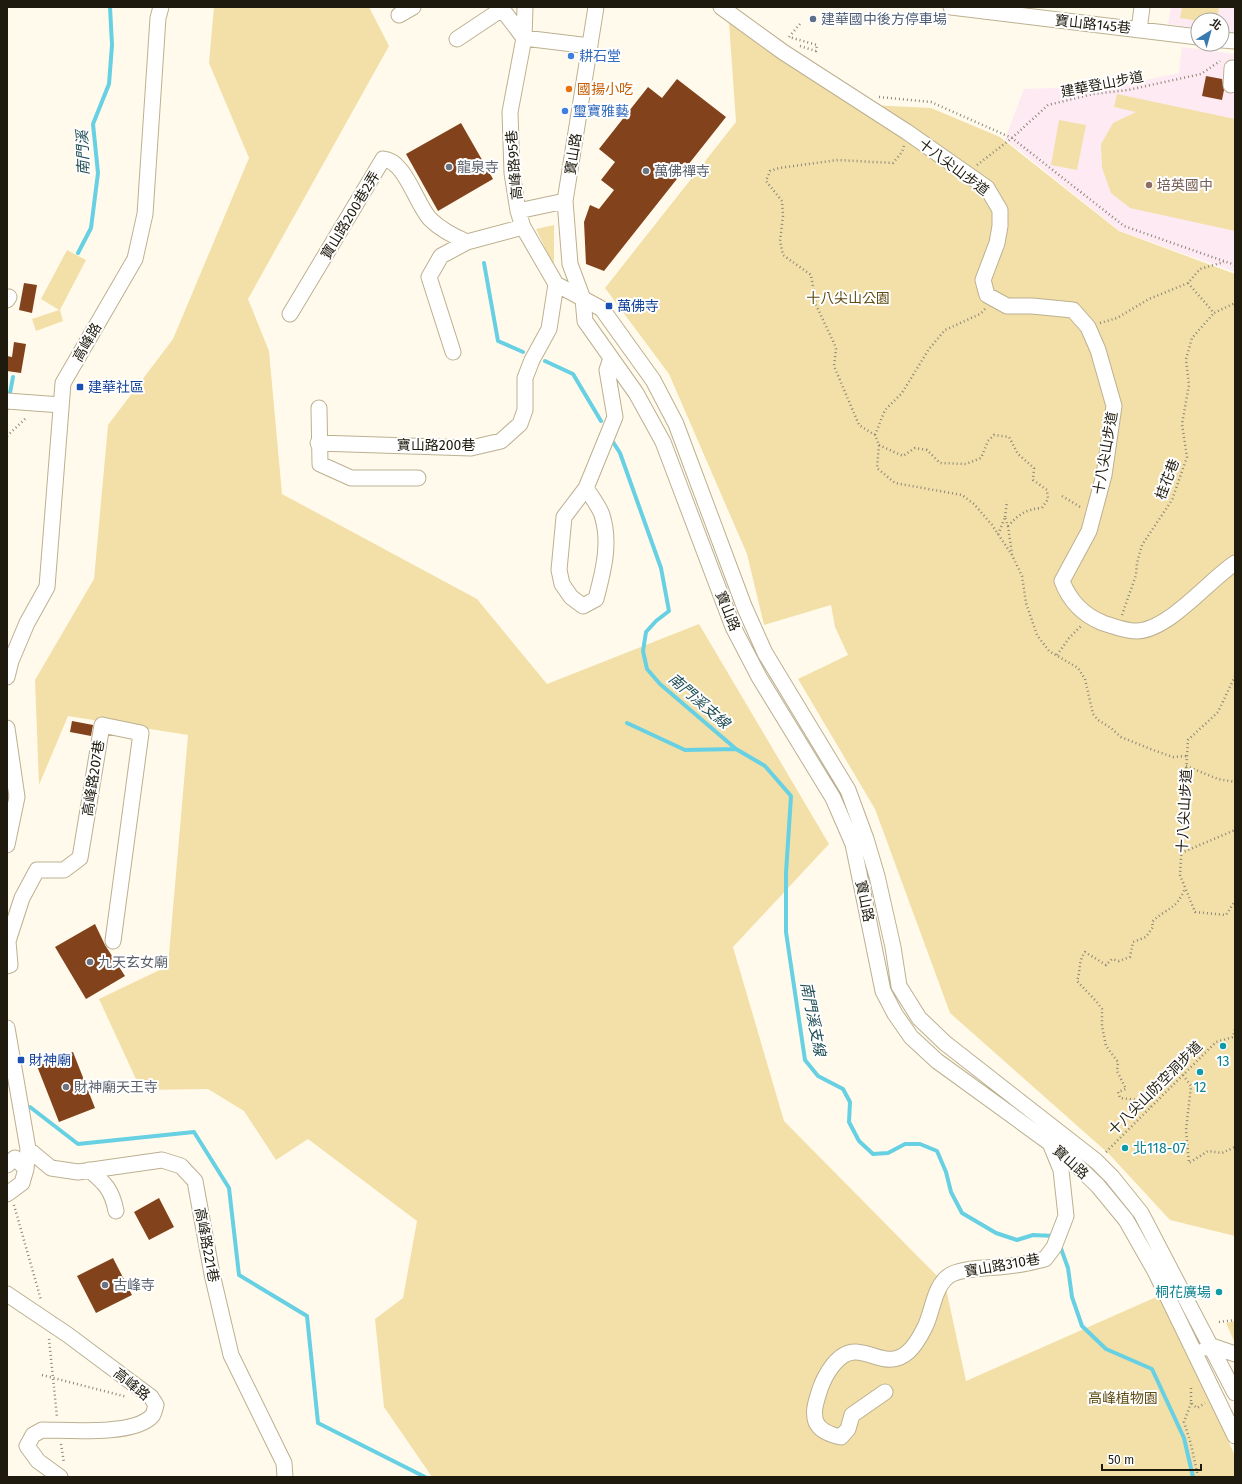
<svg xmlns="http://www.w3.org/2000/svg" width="1242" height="1484" viewBox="0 0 1242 1484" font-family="'Fira Sans','Noto Sans TC',sans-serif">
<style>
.education{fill:#feeaf2}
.green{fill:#f3e0a9}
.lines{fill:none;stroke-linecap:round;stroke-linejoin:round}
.stream{stroke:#67d0e2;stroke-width:4}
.building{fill:#82431c}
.minor-casing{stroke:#bcb090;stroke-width:17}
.path{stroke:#8a8678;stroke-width:2.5;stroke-dasharray:1 3;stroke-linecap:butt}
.minor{stroke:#fff;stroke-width:15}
.service-dot{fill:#5c6f8a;stroke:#fff;stroke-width:1.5}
.shop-dot{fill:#3f7fe0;stroke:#fff;stroke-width:1.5}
.food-dot{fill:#e8710a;stroke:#fff;stroke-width:1.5}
.worship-dot{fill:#6b7280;stroke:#fff;stroke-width:1.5}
.education-dot{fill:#8d6e63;stroke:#fff;stroke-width:1.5}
.transit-dot{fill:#1a4fb4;stroke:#fff;stroke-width:1.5}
.culture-dot{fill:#0f9aa8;stroke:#fff;stroke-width:1.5}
.labels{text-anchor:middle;stroke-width:4;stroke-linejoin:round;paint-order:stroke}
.service-label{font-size:14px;fill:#4e5e75;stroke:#fff;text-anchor:start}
.street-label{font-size:14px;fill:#1e1a0d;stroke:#fff}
.shop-label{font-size:14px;fill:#366cbe;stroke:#fff;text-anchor:start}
.food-label{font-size:14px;fill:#c56008;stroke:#fff;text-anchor:start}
.worship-label{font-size:14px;fill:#5b616d;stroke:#fff;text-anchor:start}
.education-label{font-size:14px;fill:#785e54;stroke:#fff;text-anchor:start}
.park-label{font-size:14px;fill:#5e4c11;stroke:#fff}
.transit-label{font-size:14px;fill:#164399;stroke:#fff;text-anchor:start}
.culture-label{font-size:14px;fill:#0d838f;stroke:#fff}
.water-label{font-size:15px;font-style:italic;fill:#204f57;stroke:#fff}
</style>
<rect width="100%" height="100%" fill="#fffaec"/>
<!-- education -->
<path class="education" d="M1171,7h64v26l-13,-2v-11h-24v8l-30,-4z
M1182,47l53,7v218l-115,-41 -115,-92 19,-50 93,-3 62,-13z"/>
<!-- green -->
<path class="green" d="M214,7h155l20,39 -141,253 21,52 13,143 195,105 70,85 152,-60 130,220 -96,103 51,174 161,163 21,97 197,-87 72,162v21h-803l-48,-70 -9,-88 28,-21 14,-77 -109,-82 -32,21 -32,-49 -36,-22 -67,1 -42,-91 69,-33 20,-231 -120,-19 -29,69 -4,-105 59,-101 14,-154 65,-86 76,-181 -40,-95z
M1182,7h37l-2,13 -19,1 -18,-3z
M729,23l121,81 81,4 69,29 119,94 116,43v962l-65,-16 -61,-66 -159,-141 -75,-204 -77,-130 50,-24 -13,-28 -4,-22 -67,20 -17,-71 -78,-180 -64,-86 131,-166z
M1117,94l118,25v112l-105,-23 -19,-15 -9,-25 -1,-24 12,-21 23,-11 -22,-5z
M1059,120l27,5 -9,45 -26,-5z
M554,225v41l-18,-37z
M67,250l19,10 -26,50 3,11 -27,10 -4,-12 27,-9 -18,-11z
M1235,1321v22l-9,-20z"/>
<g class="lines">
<!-- stream -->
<path class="stream" d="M78,253l13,-25 7,-55 -5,-49 16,-40 3,-39 -2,-38
M484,263l14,78 25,11
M545,361l28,13 28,47
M7,409l6,-32
M613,442l7,11 41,115 8,43 -13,10 -10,11 -3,19 4,18 13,15 76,65 29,17 26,30 -5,77v59l19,128 13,16 25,13 7,13 -1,20 10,19 14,13 15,-1 17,-9h15l17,7 9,21 5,20 11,21 34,20 21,7 16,-5 22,1
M627,723l58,27 51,-1
M30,1107l48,37 116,-12 35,56 10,87 68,41 11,107 107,54
M1059,1243l9,25 4,29 10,29 24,23 46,20 32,69 9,39"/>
</g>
<!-- building -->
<path class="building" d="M1206,76l16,3 2,11 -2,10 -20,-4z
M677,79l49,38 -122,154 -18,-7 -2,-42 6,-17 9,4 15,-19 -13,-10 14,-18 -16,-13 49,-62 14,11z
M461,123l32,56 -55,32 -32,-57z
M24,283l13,2 -5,28 -13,-3z
M14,342l12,2 -5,29 -14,-2v-15l5,1z
M72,721l21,4 -2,11 -21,-4z
M95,924l10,21 20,31 -39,23 -31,-52z
M73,1052l22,56 -36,14 -22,-56z
M159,1198l15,29 -25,13 -15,-28z
M113,1258l19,37 -36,18 -19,-37z"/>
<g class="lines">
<!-- minor casing -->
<g class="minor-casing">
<path id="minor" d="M525,7l-1,31 -14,74 2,61 6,38 5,16 33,57 46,25 51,71 23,44 68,182 21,47 83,137 18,49 11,37 16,71 6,39 20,32 26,25 151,118 16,16 29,36 94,180
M596,7l-31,194 5,63 13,35 2,22 51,72 27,49 70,185 26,50 74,121 20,46 30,147 12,23 16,23 26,24 128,93 33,32 28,34 29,51 80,165
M721,7l62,45 124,80 80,56 13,22v16l-3,17 -14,37 4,15 20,11h25l41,4 15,17 10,23 16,56 -10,69 -15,56 -27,50c8,21 21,34 41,42 9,3 23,8 33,8 32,0 72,-50 99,-68
M951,7l247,30
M399,15l14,-8
M1139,30l3,-23
M457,39l45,-30 22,29 66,8
M1222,40l13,1
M1231,85l1,-17 3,1
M518,211l47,-10
M7,300l2,-3
M290,314l93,-155c22,1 33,45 47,60 11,11 23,17 37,23
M453,352l-24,-75 12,-21 26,-14 56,-15
M7,401l54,4
M319,408l1,56 31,14h67
M318,443l153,5 30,-7 19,-17 5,-14v-32l7,-18 17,-31 7,-45
M586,488c5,8 13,18 16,27 9,28 1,57 -6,84l-13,7 -12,-9 -9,-13 -3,-14 5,-53 22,-29 29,-71 -8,-47 4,-12
M7,677l4,-16 16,-38 20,-36 16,-204 72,-124 10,-45 13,-196 3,-11
M7,728l10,69 -10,48
M7,966l3,-1 -2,-24 14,-43 15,-28h27l16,-12 22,-133 39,8 -28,208
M7,1028l21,121 -2,20 -4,14 -15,11
M28,1149l23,19 27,4 84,-12 19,6 14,15 17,93 19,81 53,108 1,14
M7,1165l8,-7 11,11
M89,1170c16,13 23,20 27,41
M7,1294l61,41 83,62 5,8c-1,3 -2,9 -4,11 -18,20 -85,14 -110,14l-9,5 -6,11 11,15 22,16
M1206,1348l6,-2 23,8
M885,1392l-33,23 -4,14 -7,8c-10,-2 -21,-6 -25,-15 -4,-11 1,-23 4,-33 5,-14 18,-38 36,-37 19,1 34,16 52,0 6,-5 13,-17 17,-25 8,-16 9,-44 27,-53 19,-8 44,-5 64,-9 10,-1 20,-4 29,-6l9,-12 12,-31 -5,-46 -11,-27"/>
</g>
<!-- path -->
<path class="path" d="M800,24l-11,13 28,8 -1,6 -16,-5
M879,97l52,5 81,36 112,88 111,39
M904,146l-2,6 -9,11 -55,-3 -59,8 -9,3 -4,10 16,20 1,15 -3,25 3,14 28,20 5,30 18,38 2,6 -2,17 25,59 16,10 4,10 -2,23 18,15 67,12 12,9 18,21 20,30 10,21 4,27 11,32 12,16 29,17 7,11 8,35 5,6 13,8 10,9 32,13 20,7 14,-1
M977,165l35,-27 36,-33 45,-11 35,-4 73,-16 19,-13
M1188,283l26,30 21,-10
M1100,323l17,-5 32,-19 39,-16 12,-14 24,-7
M875,435l10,-25 17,-17 27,-44 16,-19 35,-16 5,-5
M7,436l20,-19
M879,445l24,11 12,-8 12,2 13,13 26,1 15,-6 7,-17 6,-6 15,2 9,17 16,14 -1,12 14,10 1,9 -6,9c-16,1 -24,7 -34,18l-3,-9 -7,18
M1062,496l20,12
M1005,517l2,-16
M1008,526l4,28
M1122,615l14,-40 1,-12 5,-18 30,-45 15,-43 -5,-33 7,-39 -3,-26 6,-21 22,-25
M1057,655l12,-17 12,-12
M1235,676l-17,36 -30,28 -8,135 15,37 31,3 9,-14
M1186,766l32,13 17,3
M1181,853l54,-23
M1183,1075l8,11 -5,44 3,33 19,-12 14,2 13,-6
M1151,1107l-3,-6 -28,-3 -2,-6 8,-3 -9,-18 1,-9 -12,-16 -4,-20v-17l-6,-8 -19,-20c4,-11 1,-20 8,-29l21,13 6,-6 7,2 11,-4 3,-15 13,-5 7,-10 -1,-5c15,-15 24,-11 33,-34
M1106,1152l110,-110 17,-5 2,-8
M14,1205l27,95
M1219,1322l16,-2
M49,1339l8,78
M42,1375l85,22
M1191,1388v15l6,5 8,-5
M1191,1403l-7,19 7,22 7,33
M61,1444l3,19"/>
<!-- minor -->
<use href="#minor" class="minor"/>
</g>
<!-- markers -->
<circle class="service-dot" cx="813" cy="19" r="4"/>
<g class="shop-dot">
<circle cx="571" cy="56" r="4"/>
<circle cx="565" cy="111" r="4"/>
</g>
<circle class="food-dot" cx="569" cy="89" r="4"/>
<g class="worship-dot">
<circle cx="449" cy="167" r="4"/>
<circle cx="646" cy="171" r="4"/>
<circle cx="90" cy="962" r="4"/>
<circle cx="66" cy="1087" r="4"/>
<circle cx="105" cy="1285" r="4"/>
</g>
<circle class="education-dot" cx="1149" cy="185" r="4"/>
<g class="transit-dot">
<rect x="605" y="302" width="8" height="8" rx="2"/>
<rect x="76" y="383" width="8" height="8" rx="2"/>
<rect x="17" y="1056" width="8" height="8" rx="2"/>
</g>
<g class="culture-dot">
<circle cx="1223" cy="1046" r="4"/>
<circle cx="1200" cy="1072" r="4"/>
<circle cx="1125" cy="1148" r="4"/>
<circle cx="1219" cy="1292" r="4"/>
</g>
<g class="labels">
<!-- service labels -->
<g class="service-label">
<text x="821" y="24">建華國中後方停車場</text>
</g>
<!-- street labels -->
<g class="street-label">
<text transform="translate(1093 24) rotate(6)" y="5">寶山路145巷</text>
<text transform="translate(1102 84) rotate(-11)" y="5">建華登山步道</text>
<text transform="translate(573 154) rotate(-81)" y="5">寶山路</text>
<text transform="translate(514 165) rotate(-95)" y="5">高峰路95巷</text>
<text transform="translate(954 167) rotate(37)" y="5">十八尖山步道</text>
<text transform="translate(350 215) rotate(-59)" y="5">寶山路200巷2弄</text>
<text transform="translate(87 342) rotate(-60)" y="5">高峰路</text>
<text x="436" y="450">寶山路200巷</text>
<text transform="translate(1105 453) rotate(-80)" y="5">十八尖山步道</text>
<text transform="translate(1167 479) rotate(-69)" y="5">桂花巷</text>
<text transform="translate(728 611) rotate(68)" y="5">寶山路</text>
<text transform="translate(93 778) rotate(-81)" y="5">高峰路207巷</text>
<text transform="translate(1184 811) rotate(-87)" y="5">十八尖山步道</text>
<text transform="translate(865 901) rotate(78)" y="5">寶山路</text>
<text transform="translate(1155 1088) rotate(-45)" y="5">十八尖山防空洞步道</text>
<text transform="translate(1071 1162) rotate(42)" y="5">寶山路</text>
<text transform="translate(207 1245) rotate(79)" y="5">高峰路221巷</text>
<text transform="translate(1002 1265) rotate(-10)" y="5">寶山路310巷</text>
<text transform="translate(132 1384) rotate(39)" y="5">高峰路</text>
</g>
<!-- shop labels -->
<g class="shop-label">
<text x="579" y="61">耕石堂</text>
<text x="573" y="116">璽寶雅藝</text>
</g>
<!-- food labels -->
<g class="food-label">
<text x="577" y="94">國揚小吃</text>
</g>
<!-- worship labels -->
<g class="worship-label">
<text x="457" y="172">龍泉寺</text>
<text x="654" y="176">萬佛禪寺</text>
<text x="98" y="967">九天玄女廟</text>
<text x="74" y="1092">財神廟天王寺</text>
<text x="113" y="1290">古峰寺</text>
</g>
<!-- education labels -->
<g class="education-label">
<text x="1157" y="190">培英國中</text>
</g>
<!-- park labels -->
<g class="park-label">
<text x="848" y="303">十八尖山公園</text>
<text x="1123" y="1403">高峰植物園</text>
</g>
<!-- transit labels -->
<g class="transit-label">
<text x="617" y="311">萬佛寺</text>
<text x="88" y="392">建華社區</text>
<text x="29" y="1065">財神廟</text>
</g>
<!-- culture labels -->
<g class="culture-label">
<text x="1223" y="1066">13</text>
<text x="1200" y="1092">12</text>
<text x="1133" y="1153" text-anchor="start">北118-07</text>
<text x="1211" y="1297" text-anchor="end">桐花廣場</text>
</g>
<!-- water labels -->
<g class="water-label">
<text transform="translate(83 153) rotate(-92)" y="5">南門溪</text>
<text transform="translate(699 701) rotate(41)" y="5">南門溪支線</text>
<text transform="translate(813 1019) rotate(79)" y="5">南門溪支線</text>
</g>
</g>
<!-- border -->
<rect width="1242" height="1484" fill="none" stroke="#1e1a0d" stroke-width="16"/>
<!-- north arrow -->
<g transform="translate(1210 32) rotate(37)"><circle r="19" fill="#ffffff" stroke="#a5a39e"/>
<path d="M0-3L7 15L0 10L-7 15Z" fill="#367ab0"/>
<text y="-6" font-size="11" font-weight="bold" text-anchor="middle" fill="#1e1a0d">北</text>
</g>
<!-- scale -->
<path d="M1102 1464v6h99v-6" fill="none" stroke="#1e1a0d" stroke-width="2"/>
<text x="1108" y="1464" font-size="12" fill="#1e1a0d" stroke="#ffffff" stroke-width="3" paint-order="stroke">50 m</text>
</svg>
